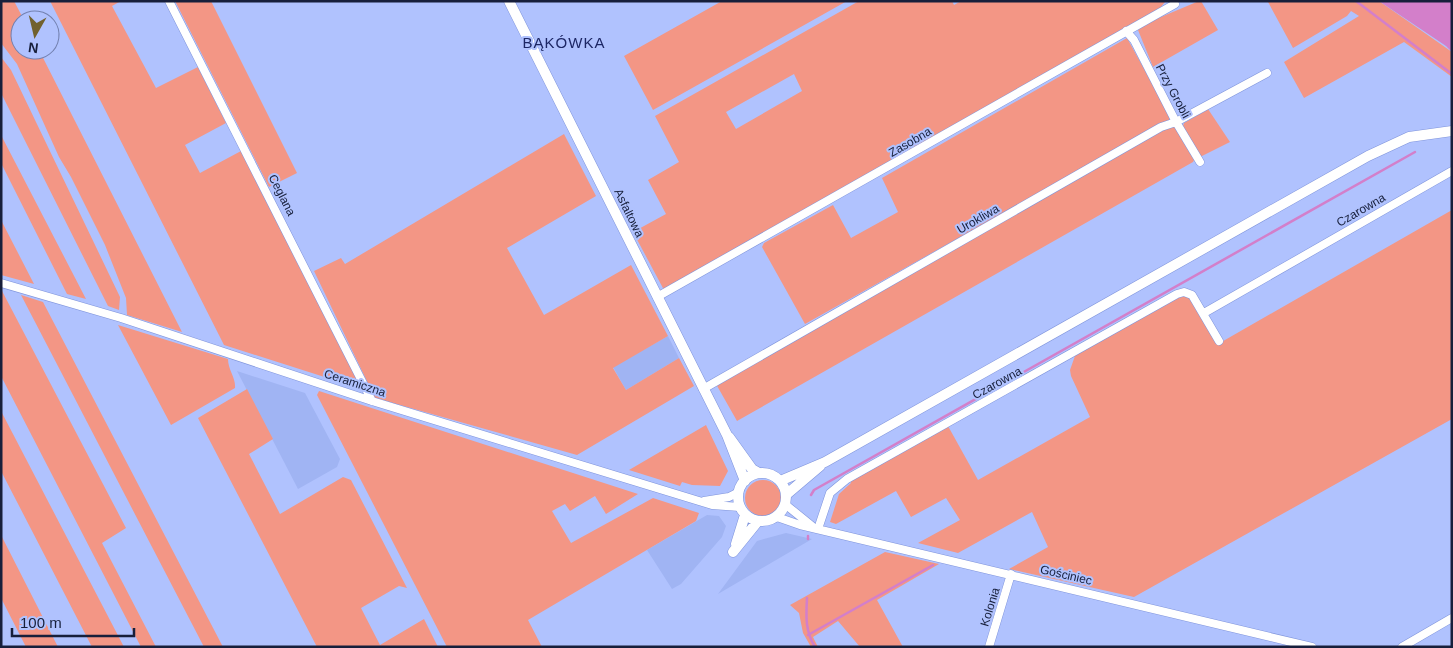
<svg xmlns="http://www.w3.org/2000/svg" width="1453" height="648" viewBox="0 0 1453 648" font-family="Arial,sans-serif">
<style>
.built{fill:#a0b4f3}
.green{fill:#f39685;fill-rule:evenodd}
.water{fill:#d37fca}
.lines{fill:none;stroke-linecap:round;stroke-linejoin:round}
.stream{stroke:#d37fca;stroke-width:2.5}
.street-casing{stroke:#7f94db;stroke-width:9}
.secondary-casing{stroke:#7f94db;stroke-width:11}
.street{stroke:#fff;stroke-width:8}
.secondary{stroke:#fff;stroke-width:10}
.labels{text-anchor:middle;stroke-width:4;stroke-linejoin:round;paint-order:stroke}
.street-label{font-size:12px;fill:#171f3b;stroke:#b0c2fe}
.quarter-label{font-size:15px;letter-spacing:1px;fill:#1d2765;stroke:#b0c2fe}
</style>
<rect width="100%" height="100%" fill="#b0c2fe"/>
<!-- built -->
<path class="built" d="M668,336l11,22 -53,32 -13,-23z
M237,371l68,22 35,66 -3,8 -39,22z
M707,515l12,1 7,10 -4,11 -41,47 -9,5 -25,-39z
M786,533l26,6 -94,55 39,-53z"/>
<!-- green -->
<path class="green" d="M1,1h13l10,19h-4v30h19l143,282 -55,-17 -1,-17 -21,-53 -34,-68 -12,-20 -42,-93 -16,-21z
M50,1h71l-9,5 44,82 42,-21 28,56 -41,22 15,28 41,-22 121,238 -138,-44z
M175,1h36l86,172 -28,14z
M722,1h125l-194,109 -29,-54z
M859,1h93l2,4 7,-4 204,1 -5,6 -496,282 -31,-58 33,-18 -18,-34 31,-18 -24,-46zM794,74l8,17 -66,38 -10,-17z
M1199,1h2l17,29 -65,37 -15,-37 4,-5z
M1379,1l73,51v25l-48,-35 -100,56 -20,-36 75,-46 -8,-5 -4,5 -54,32 -25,-46z
M1127,38l43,78 -1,4 -364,204 -43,-77 2,-4 69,-38 18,33 47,-26 -16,-34z
M1,57l10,13 109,227 -1,13 -11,-4 -107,-213z
M1208,109l22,33 -30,15 -17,-31 1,-3z
M1171,125l3,1 20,34 -1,2 -456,259 -21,-37z
M564,134l32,62 -89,52 37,67 87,-50 37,71 -55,32 13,22 53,-32 15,28 -117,69 -202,-57 -61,-127 27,-13 4,6z
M1,135l85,164 -19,-5 -66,-131z
M1452,210v209l-318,178 -125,-28 39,-22 -16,-35 -74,41 -40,-10 42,-23 -14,-22 -35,19 -15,-26 -60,33 -6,-2 9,-28 12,-11 -1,-2 98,-55 30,54 112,-63 -19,-41 -1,-6 6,-17 105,-59 9,2 28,48z
M1,220l33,64 -33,-9z
M1,289l125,239 -24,15 54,104h-15l-140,-271z
M21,295l22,7 180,345h-19z
M118,325l110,34c0,11 8,19 7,29l-64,37z
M247,389l26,50 -24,15 31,60 63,-37 8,3 56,108 -8,-2 -38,22 19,37 44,-26 14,28h-121l-119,-229z
M319,391l319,103 -32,20 -11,-18 -25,15 -5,-7 -13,7 19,32 82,-45 46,15 -3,8 -168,99 14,27h-95l-130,-252z
M1,411l123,236h-32l-91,-176z
M706,425l22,46 -8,15 -28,-1 -10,-3 -2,4 -51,-16z
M745 498a18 18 0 1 1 36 0a18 18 0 1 1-36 0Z
M1,535l57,112h-32l-25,-49z
M885,552l54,12 -62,36 26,47h-43l-22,-26 -25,16 5,10h-7l-8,-14 -4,-20 -9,-8z"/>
<!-- water -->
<path class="water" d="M1379,1h73v51l-6,-6z"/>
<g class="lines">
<!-- stream -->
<path class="stream" d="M1356,1l96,73
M811,495l3,-5 601,-338
M808,539v-3
M807,598c-1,18 -2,33 8,49
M808,635l125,-70"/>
<!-- street casing -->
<g class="street-casing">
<path id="street" d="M169,1l203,400
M1126,31l8,9 42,82 24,40
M1,283l120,35 251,83 340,104 28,2
M657,297l518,-293
M1204,313l248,-142
M703,389l458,-262 15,-5 91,-49
M704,501l25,-4 10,-5
M786,505l26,21
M777,517l23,8 512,122
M818,529l12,-36 17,-14 330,-185 7,-2 8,3 27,46
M989,647l22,-73
M1402,647l50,-29"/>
</g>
<!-- secondary casing -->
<g class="secondary-casing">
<path id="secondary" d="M509,1l218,434 18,46
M729,437l23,32 7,4
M738 497a24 24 0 1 1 48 0a24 24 0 1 1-48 0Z
M780,481l45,-19 543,-306 41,-19 43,-6
M787,494l33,-28
M736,544l9,-29
M733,552l25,-31"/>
</g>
<!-- street -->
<use href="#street" class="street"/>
<!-- secondary -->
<use href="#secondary" class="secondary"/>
</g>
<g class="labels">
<!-- street labels -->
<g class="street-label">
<text transform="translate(1173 91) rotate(62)" y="4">Przy Grobli</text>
<text transform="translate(910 142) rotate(-30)" y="4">Zasobna</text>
<text transform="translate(282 195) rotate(63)" y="4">Ceglana</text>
<text transform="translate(1361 210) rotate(-30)" y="4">Czarowna</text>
<text transform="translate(629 213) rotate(64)" y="4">Asfaltowa</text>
<text transform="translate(978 219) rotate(-30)" y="4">Urokliwa</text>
<text transform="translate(355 383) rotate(18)" y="4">Ceramiczna</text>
<text transform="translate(997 383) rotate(-29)" y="4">Czarowna</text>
<text transform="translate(1066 575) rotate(13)" y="4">Gościniec</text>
<text transform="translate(990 607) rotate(-73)" y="4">Kolonia</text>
</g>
<!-- quarter labels -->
<g class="quarter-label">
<text x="564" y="48">BĄKÓWKA</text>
</g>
</g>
<!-- border -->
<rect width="1453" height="648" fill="none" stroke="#171f3b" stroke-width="5"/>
<!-- north arrow -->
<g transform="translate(35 35) rotate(188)"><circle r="24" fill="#b0c2fe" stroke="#7381b0"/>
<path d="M0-4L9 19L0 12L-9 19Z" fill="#71612e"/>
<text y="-8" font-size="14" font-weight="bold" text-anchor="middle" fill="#171f3b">N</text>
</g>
<!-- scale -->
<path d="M12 628v8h122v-8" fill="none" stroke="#171f3b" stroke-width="2.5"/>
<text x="20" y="628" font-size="15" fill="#171f3b" stroke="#b0c2fe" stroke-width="4" paint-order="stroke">100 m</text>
</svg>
